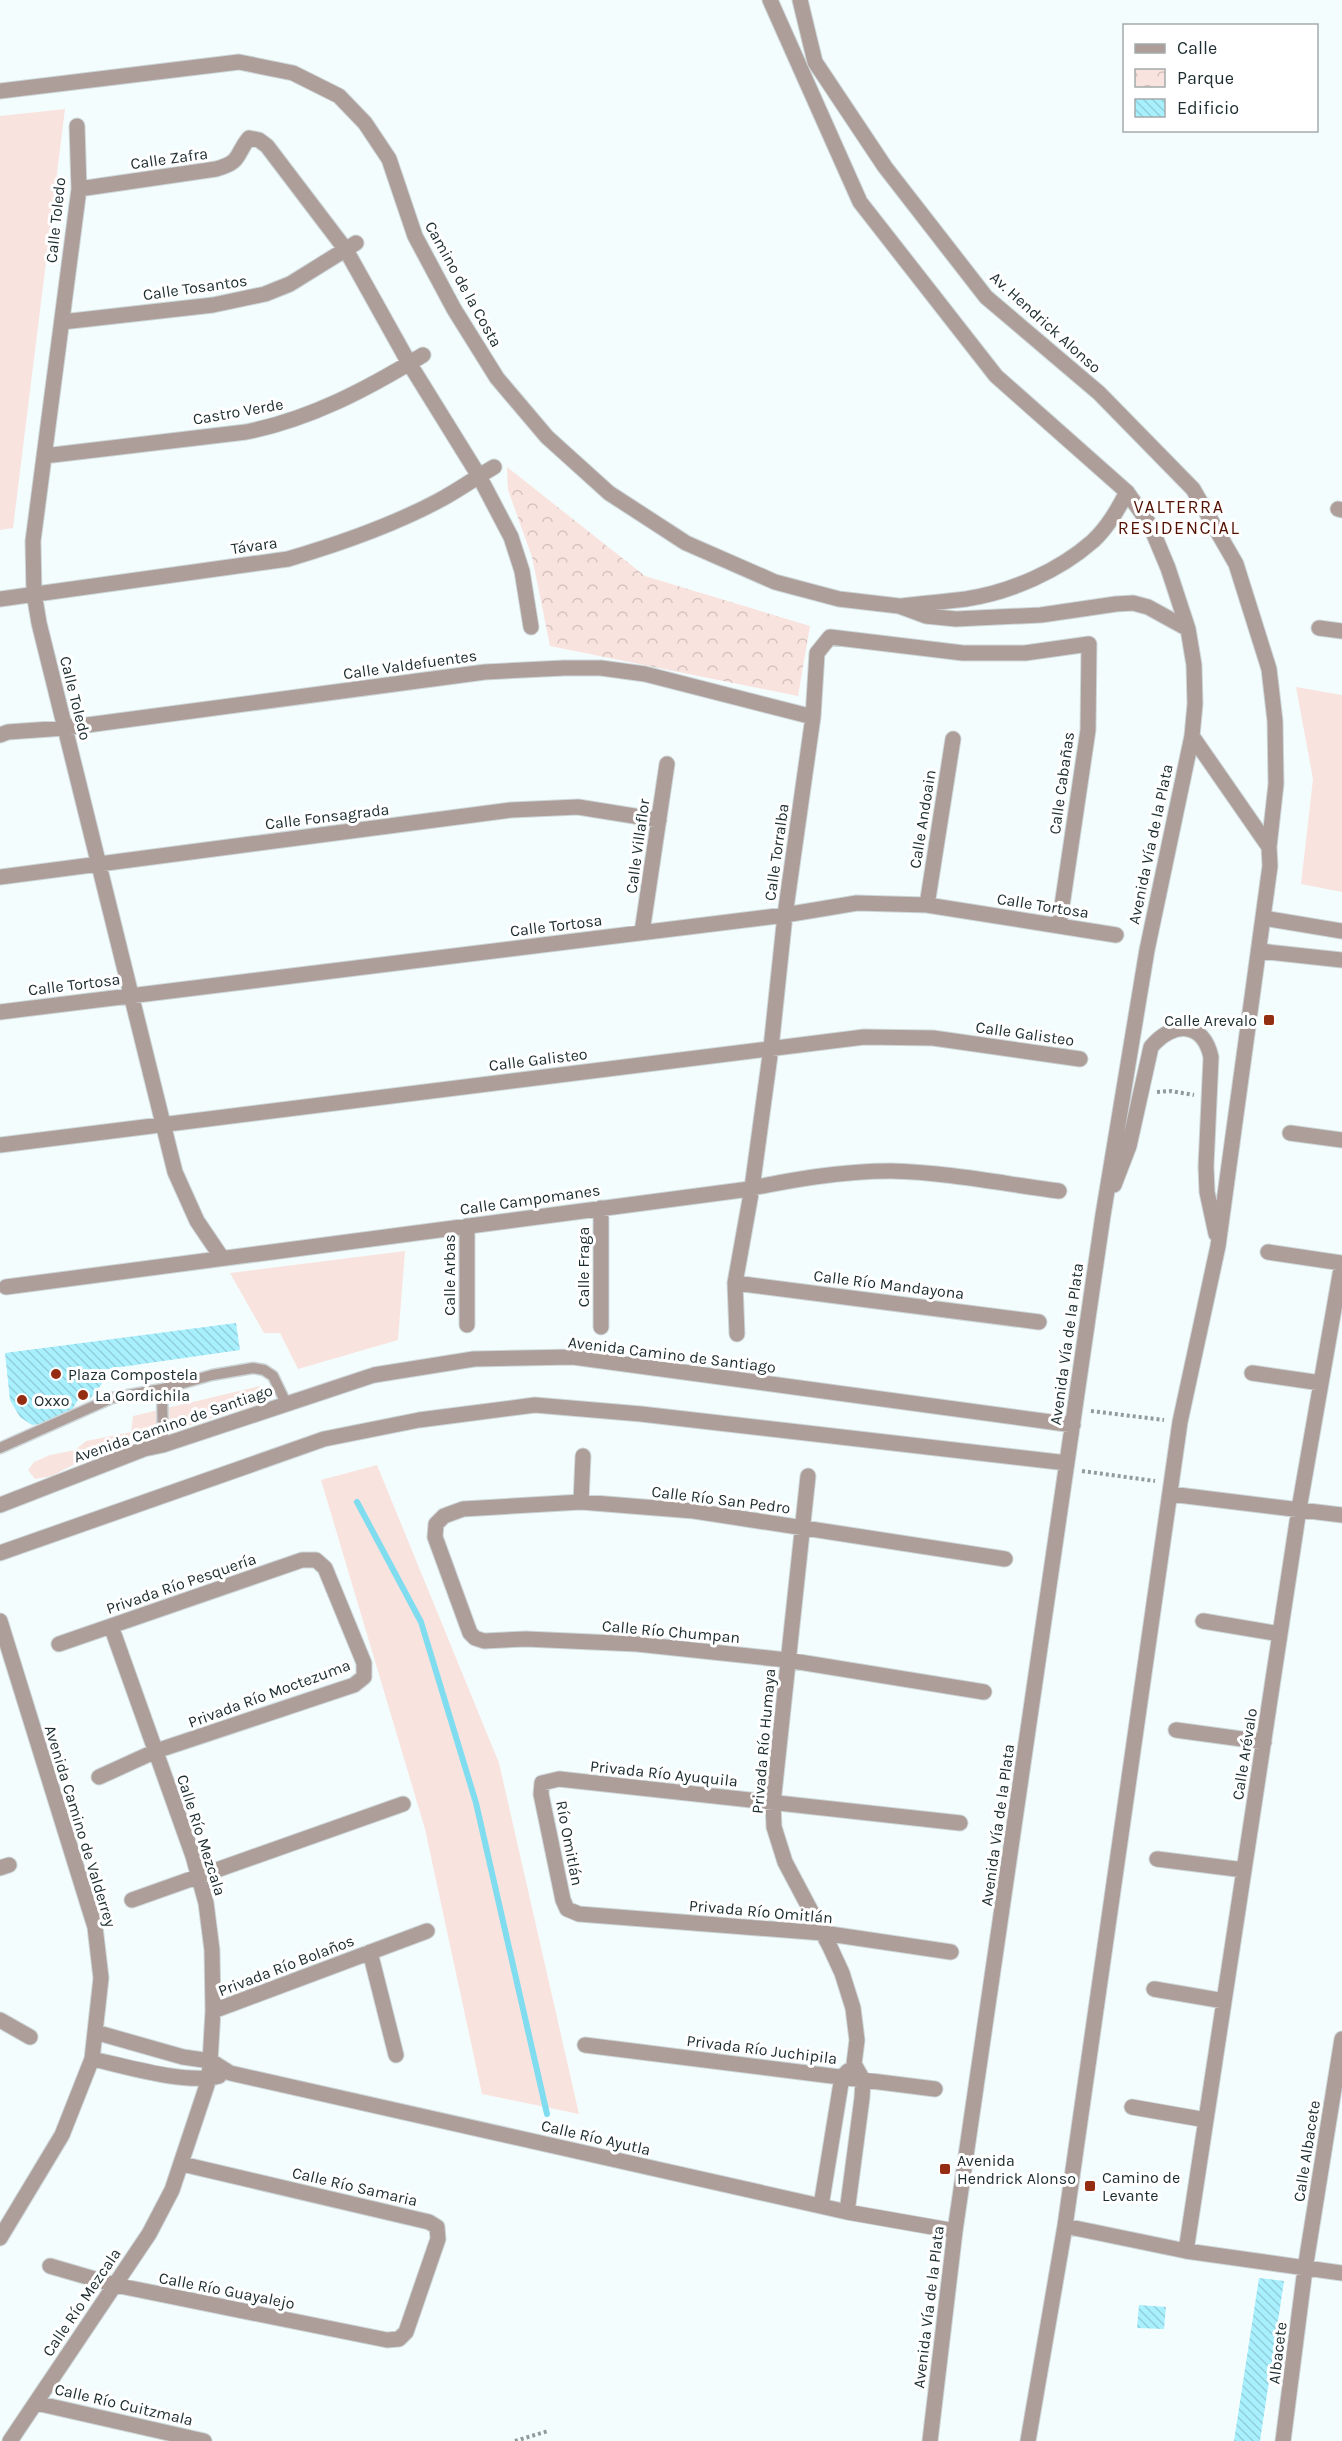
<svg xmlns="http://www.w3.org/2000/svg" width="1342" height="2441" viewBox="0 0 1342 2441" font-family="Karla,sans-serif">
<style>
.grass{fill:#f9e3de}
.park{fill:url(#park-crowns)}
.lines{fill:none;stroke-linecap:round;stroke-linejoin:round}
.stream{stroke:#80ddef;stroke-width:6}
.building{fill:url(#building-back-hatch)}
.lane-casing{stroke:#cdd7d9;stroke-width:13}
.street-casing{stroke:#cdd7d9;stroke-width:17}
.path{stroke:#8f9c9e;stroke-width:4;stroke-dasharray:3 3;stroke-linecap:butt}
.lane{stroke:#ae9e9a;stroke-width:10}
.street{stroke:#ae9e9a;stroke-width:15}
.poi-dot{fill:#952d13;stroke:#fff;stroke-width:2}
.labels{text-anchor:middle;stroke-width:6;stroke-linejoin:round;paint-order:stroke}
.street-label{font-size:16px;fill:#1c2c2f;stroke:#fff}
.poi-label{font-size:16px;fill:#1c2c2f;stroke:#fff;text-anchor:start}
.neighbourhood-label{font-size:18px;letter-spacing:1.5px;fill:#541103;stroke:#fff}
</style>
<defs>
<pattern id="park-crowns" width="20" height="18" patternUnits="userSpaceOnUse" patternTransform="scale(1.5)"><rect width="20" height="18" fill="#f9e3de"/><path d="M2 6a3 3 0 1 1 6 0M12 15a3 3 0 1 1 6 0" fill="none" stroke="#d5c3bf"/></pattern>
<pattern id="building-back-hatch" width="6" height="6" patternUnits="userSpaceOnUse" patternTransform="scale(1.5)"><rect width="6" height="6" fill="#a9f0fe"/><path d="M-1 5l2 2M0 0l6 6M5-1l2 2" fill="none" stroke="#91ceda"/></pattern>
</defs>
<rect width="100%" height="100%" fill="#f4fdfe"/>
<!-- grass -->
<path class="grass" d="M65,109l-52,419 -13,2v-414z
M1296,687l46,8v197l-41,-8 12,-105z
M405,1251l-7,89 -100,29 -18,-36h-16l-34,-60z
M260,1386l4,16 -176,55 -36,19 -17,3 -7,-9 6,-8 16,-7 25,-5 11,-9 45,-9 2,-16z
M377,1465l122,298 80,351 -97,-20 -57,-265 -104,-349z"/>
<!-- park -->
<path class="park" d="M507,467l138,109 165,50 -12,70 -248,-50 -18,-89 -24,-67z"/>
<g class="lines">
<!-- stream -->
<path class="stream" d="M357,1502l64,120 55,181 71,311"/>
</g>
<!-- building -->
<path class="building" d="M236,1323l4,27 -140,20 7,7 -17,22 -11,-1 -10,17 -17,8 -20,2 -12,-8 -10,-17 -5,-47z
M1259,2278l25,3 -24,160h-26z
M1139,2305l27,2 -2,22 -27,-1z"/>
<g class="lines">
<!-- lane casing -->
<g class="lane-casing">
<path id="lane" d="M162,1389l1,56
M0,1448l112,-50 50,-9 50,-14 41,-7 11,2 9,6 13,27"/>
</g>
<!-- street casing -->
<g class="street-casing">
<path id="street" d="M770,0l90,202 136,174 131,116 23,33 18,43 20,61 6,36 1,39 -3,32 -45,214 -44,265 -148,1016 -25,210
M800,0l15,62 70,105 101,130 113,96 94,96 43,75 33,105 6,52 1,63 -7,63 1,19 -52,380 -38,176 -115,804 -37,215
M0,91l239,-29 54,11 46,23 26,27 24,36 26,77 39,73 43,69 50,59 62,56 77,50 89,39 64,17 60,7 27,10 30,3 85,-4 75,-11 17,-1 15,4 40,22
M77,126l2,63 -46,352 1,52 5,30 136,549 22,49 25,37
M79,189l137,-20c26,-7 19,-14 33,-31l10,2 8,6 79,104 63,113 70,113 32,61 11,34 9,56
M62,322l151,-17 52,-11 25,-10 66,-41
M44,456l202,-24c65,-13 121,-43 177,-77
M1338,509l4,1
M0,599l288,-40c51,-15 103,-33 150,-58 19,-10 37,-23 56,-34
M902,606c21,-3 42,-4 64,-7 45,-7 93,-28 127,-58 15,-14 25,-32 34,-49
M1319,628l23,3
M0,735l8,-3 57,-4 420,-56 79,-4h37l44,6 168,43
M1192,736l77,111
M0,877l511,-67 67,-3 81,13
M927,905l26,-166
M1263,918l79,13
M642,932l25,-168
M1259,951l83,9
M0,1012l785,-97 72,-12 70,2 189,30
M1290,1133l52,7
M0,1145l864,-108 69,1 147,21
M1114,1185l15,-39 22,-99c22,-26 52,-26 60,10l-5,109 1,26 9,42
M1268,1252l74,11
M735,1283l304,39
M6,1287l736,-97c49,-10 98,-19 149,-19 54,1 114,13 168,20
M467,1325v-99
M601,1327v-119
M737,1334l-2,-51 17,-95 19,-140 14,-133 28,-198 4,-64 13,-16 133,16h62l64,-9 -1,86 -29,196
M1252,1373l69,10
M808,1476l-35,327 1,24 11,35 45,85 12,26 11,35 4,32 -3,24 9,16 -1,18 -15,114
M1170,1494l172,21
M581,1502l2,-46
M0,1505l144,-56 19,-4 211,-70 100,-16 99,-2 500,68
M0,1553l324,-114 95,-19 116,-15 106,9 426,49
M0,1621l95,306 6,51 -9,81 -30,76 -62,103
M1203,1621l77,13
M59,1644l243,-84h14l9,8 39,95v14l-10,8 -198,66 -57,26
M984,1692l-197,-32 -150,-16 -111,-5 -42,2 -9,-3 -5,-5 -35,-96 1,-13 8,-8 19,-7 118,-7 113,9 311,48
M1176,1730l88,12
M1157,1859l87,11
M0,1868l9,-3
M132,1900l271,-96
M370,1952l26,103
M951,1952l-128,-19 -244,-19 -12,-5 -4,-9 -22,-106 1,-11 17,-4 401,44
M1154,1989l70,12
M213,2011l214,-80
M0,2020l30,17
M95,2032l88,25 28,4 19,12 617,139 108,19
M585,2045l350,44
M92,2059c34,7 94,26 127,17
M1132,2107l74,13
M821,2206l21,-129 6,-6
M1065,2226l121,25 156,22
M1186,2251l113,-742 43,-246
M50,2266l65,19 272,55 12,-1 7,-7 32,-93 -1,-12 -8,-5 -247,-58
M36,2403l168,38
M10,2441l139,-207 23,-44 37,-111 4,-68 -1,-61 -6,-47 -13,-47 -82,-230
M1283,2441l22,-172 37,-230"/>
</g>
<!-- path -->
<path class="path" d="M1157,1092l14,-1 23,4
M1091,1411l73,9
M1082,1471l73,10
M515,2441l33,-10"/>
<!-- lane -->
<use href="#lane" class="lane"/>
<!-- street -->
<use href="#street" class="street"/>
</g>
<!-- markers -->
<g class="poi-dot">
<rect x="1263" y="1014" width="12" height="12" rx="3"/>
<circle cx="56" cy="1374" r="6"/>
<circle cx="83" cy="1395" r="6"/>
<circle cx="22" cy="1400" r="6"/>
<rect x="939" y="2163" width="12" height="12" rx="3"/>
<rect x="1084" y="2180" width="12" height="12" rx="3"/>
</g>
<g class="labels">
<!-- street labels -->
<g class="street-label">
<text transform="translate(169 158) rotate(-8)" y="6">Calle Zafra</text>
<text transform="translate(55 220) rotate(-84)" y="6">Calle Toledo</text>
<text transform="translate(464 284) rotate(61)" y="6">Camino de la Costa</text>
<text transform="translate(195 287) rotate(-8)" y="6">Calle Tosantos</text>
<text transform="translate(1046 322) rotate(42)" y="6">Av. Hendrick Alonso</text>
<text transform="translate(238 411) rotate(-10)" y="6">Castro Verde</text>
<text transform="translate(254 545) rotate(-8)" y="6">Távara</text>
<text transform="translate(410 664) rotate(-8)" y="6">Calle Valdefuentes</text>
<text transform="translate(76 698) rotate(76)" y="6">Calle Toledo</text>
<text transform="translate(1061 783) rotate(-82)" y="6">Calle Cabañas</text>
<text transform="translate(327 816) rotate(-7)" y="6">Calle Fonsagrada</text>
<text transform="translate(922 819) rotate(-81)" y="6">Calle Andoain</text>
<text transform="translate(1150 844) rotate(-78)" y="6">Avenida Vía de la Plata</text>
<text transform="translate(637 846) rotate(-82)" y="6">Calle Villaflor</text>
<text transform="translate(776 852) rotate(-82)" y="6">Calle Torralba</text>
<text transform="translate(1043 905) rotate(9)" y="6">Calle Tortosa</text>
<text transform="translate(556 925) rotate(-7)" y="6">Calle Tortosa</text>
<text transform="translate(74 984) rotate(-7)" y="6">Calle Tortosa</text>
<text transform="translate(1025 1033) rotate(8)" y="6">Calle Galisteo</text>
<text transform="translate(538 1059) rotate(-7)" y="6">Calle Galisteo</text>
<text transform="translate(530 1199) rotate(-8)" y="6">Calle Campomanes</text>
<text transform="translate(583 1267) rotate(-90)" y="6">Calle Fraga</text>
<text transform="translate(449 1275) rotate(-90)" y="6">Calle Arbas</text>
<text transform="translate(889 1284) rotate(7)" y="6">Calle Río Mandayona</text>
<text transform="translate(1066 1344) rotate(-82)" y="6">Avenida Vía de la Plata</text>
<text transform="translate(672 1354) rotate(7)" y="6">Avenida Camino de Santiago</text>
<text transform="translate(173 1423) rotate(-19)" y="6">Avenida Camino de Santiago</text>
<text transform="translate(721 1499) rotate(7)" y="6">Calle Río San Pedro</text>
<text transform="translate(181 1583) rotate(-19)" y="6">Privada Río Pesquería</text>
<text transform="translate(671 1631) rotate(5)" y="6">Calle Río Chumpan</text>
<text transform="translate(269 1693) rotate(-20)" y="6">Privada Río Moctezuma</text>
<text transform="translate(763 1741) rotate(-85)" y="6">Privada Río Humaya</text>
<text transform="translate(1244 1754) rotate(-81)" y="6">Calle Arévalo</text>
<text transform="translate(664 1773) rotate(6)" y="6">Privada Río Ayuquila</text>
<text transform="translate(997 1825) rotate(-82)" y="6">Avenida Vía de la Plata</text>
<text transform="translate(81 1826) rotate(73)" y="6">Avenida Camino de Valderrey</text>
<text transform="translate(202 1835) rotate(72)" y="6">Calle Río Mezcala</text>
<text transform="translate(570 1843) rotate(79)" y="6">Río Omitlán</text>
<text transform="translate(761 1911) rotate(5)" y="6">Privada Río Omitlán</text>
<text transform="translate(286 1965) rotate(-21)" y="6">Privada Río Bolaños</text>
<text transform="translate(762 2049) rotate(7)" y="6">Privada Río Juchipila</text>
<text transform="translate(596 2137) rotate(13)" y="6">Calle Río Ayutla</text>
<text transform="translate(1306 2151) rotate(-81)" y="6">Calle Albacete</text>
<text transform="translate(355 2186) rotate(13)" y="6">Calle Río Samaria</text>
<text transform="translate(227 2290) rotate(11)" y="6">Calle Río Guayalejo</text>
<text transform="translate(81 2302) rotate(-56)" y="6">Calle Río Mezcala</text>
<text transform="translate(928 2307) rotate(-83)" y="6">Avenida Vía de la Plata</text>
<text transform="translate(1277 2353) rotate(-83)" y="6">Albacete</text>
<text transform="translate(124 2404) rotate(13)" y="6">Calle Río Cuitzmala</text>
</g>
<!-- poi labels -->
<g class="poi-label">
<text x="1257" y="1026" text-anchor="end">Calle Arevalo</text>
<text x="68" y="1380">Plaza Compostela</text>
<text x="95" y="1401">La Gordichila</text>
<text x="34" y="1406">Oxxo</text>
<text x="957" y="2166">Avenida<tspan x="957" dy="18">Hendrick Alonso</tspan></text>
<text x="1102" y="2183">Camino de<tspan x="1102" dy="18">Levante</tspan></text>
</g>
<!-- neighbourhood labels -->
<g class="neighbourhood-label">
<text x="1179" y="513">VALTERRA<tspan x="1179" dy="21">RESIDENCIAL</tspan></text>
</g>
</g>
<!-- legend -->
<rect x="1123" y="24" width="195" height="108" fill="#ffffff" stroke="#a4abac" stroke-width="1.5"/>
<rect x="1135" y="44" width="30" height="9" fill="#ae9e9a" stroke="#a4abac" stroke-width="1.5"/>
<text x="1177" y="54" font-size="18" fill="#1c2c2f">Calle</text>
<rect x="1135" y="69" width="30" height="18" fill="url(#park-crowns)" stroke="#a4abac" stroke-width="1.5"/>
<text x="1177" y="84" font-size="18" fill="#1c2c2f">Parque</text>
<rect x="1135" y="99" width="30" height="18" fill="url(#building-back-hatch)" stroke="#a4abac" stroke-width="1.5"/>
<text x="1177" y="114" font-size="18" fill="#1c2c2f">Edificio</text>
</svg>
